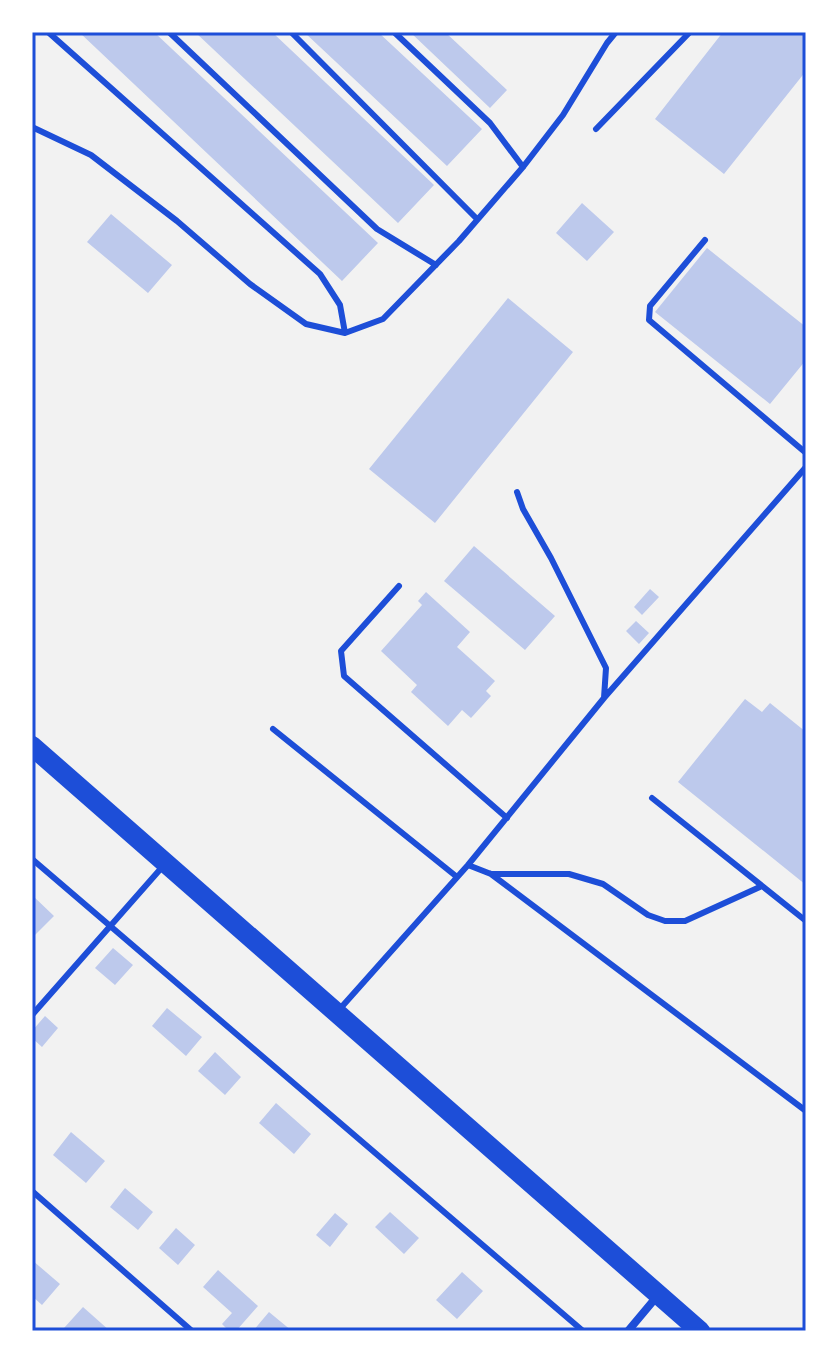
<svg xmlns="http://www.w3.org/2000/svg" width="838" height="1363" viewBox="0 0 838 1363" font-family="Barlow,sans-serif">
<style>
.building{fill:#bdc9ec}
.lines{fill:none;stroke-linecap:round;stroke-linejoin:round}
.service{stroke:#1d4ed8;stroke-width:6}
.minor{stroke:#1d4ed8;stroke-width:8}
.primary{stroke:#1d4ed8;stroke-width:20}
.neatline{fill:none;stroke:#1d4ed8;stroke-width:3}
</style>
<rect width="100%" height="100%" fill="#f2f2f2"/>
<!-- building -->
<path class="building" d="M79,32h75l224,211 -36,38z
M195,32h77l162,153 -36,38z
M304,32h74l104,97 -35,37z
M410,32h35l62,58 -17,18z
M723,32h83v39l-82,103 -69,-55z
M582,203l32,29 -27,29 -31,-28z
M111,214l61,51 -24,28 -61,-51z
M707,248l99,79v33l-36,44 -115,-92z
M508,298l65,54 -138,171 -66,-54z
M474,546l81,70 -30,34 -81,-69z
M650,589l9,8 -17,18 -8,-8z
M426,592l44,40 -13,15 38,34 -9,10 5,5 -20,22 -9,-8 -14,16 -37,-34 6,-7 -36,-34 41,-46 -4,-4z
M636,621l13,12 -10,11 -13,-13z
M745,699l17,13 8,-9 36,29v153l-128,-103z
M32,895l22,21 -19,19 -3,-3z
M113,948l20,17 -18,20 -20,-17z
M167,1008l35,29 -16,19 -34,-30z
M45,1016l13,12 -16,19 -10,-9v-7z
M215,1052l26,25 -16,18 -27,-24z
M276,1103l35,31 -17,20 -35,-31z
M71,1132l34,29 -19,22 -33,-28z
M125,1188l28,24 -15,18 -28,-23z
M390,1212l29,26 -15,16 -29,-27z
M335,1213l13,11 -18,23 -14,-12z
M176,1228l19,17 -17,20 -19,-17z
M32,1260l28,24 -18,21 -10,-9z
M218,1270l40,36 -22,25h-7l-7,-7 10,-11 -29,-26z
M462,1272l21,19 -26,28 -21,-19z
M83,1307l27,24h-43l-3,-3z
M269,1312l23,19h-39z"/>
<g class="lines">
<!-- service -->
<path class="service" d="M48,32l272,242 20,31 5,28
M169,32l208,197 59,36
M291,32l186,187
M394,32l96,91 33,44
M32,127l59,28 86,66 73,63 56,40 39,9 38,-14 76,-78 64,-74 40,-52 44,-72 9,-11
M596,129l94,-97
M705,240l-55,66 -1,14 157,133
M517,492l6,17 28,49 55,110 -2,30
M399,586l-58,65 3,25 163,142
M273,729l184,148
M652,798l154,123
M32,859l551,472
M468,865l23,9h78l34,10 45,31 17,6h20l77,-35
M491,874l315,237
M338,1011l130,-146 136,-167 202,-231
M32,1015l132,-150
M32,1191l160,140"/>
<!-- minor -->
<path class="minor" d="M628,1331l31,-37"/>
<!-- primary -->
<path class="primary" d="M32,746l668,585"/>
</g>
<!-- border -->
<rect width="838" height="1363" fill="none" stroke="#ffffff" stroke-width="68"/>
<rect x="34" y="34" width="770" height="1295" class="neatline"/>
</svg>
